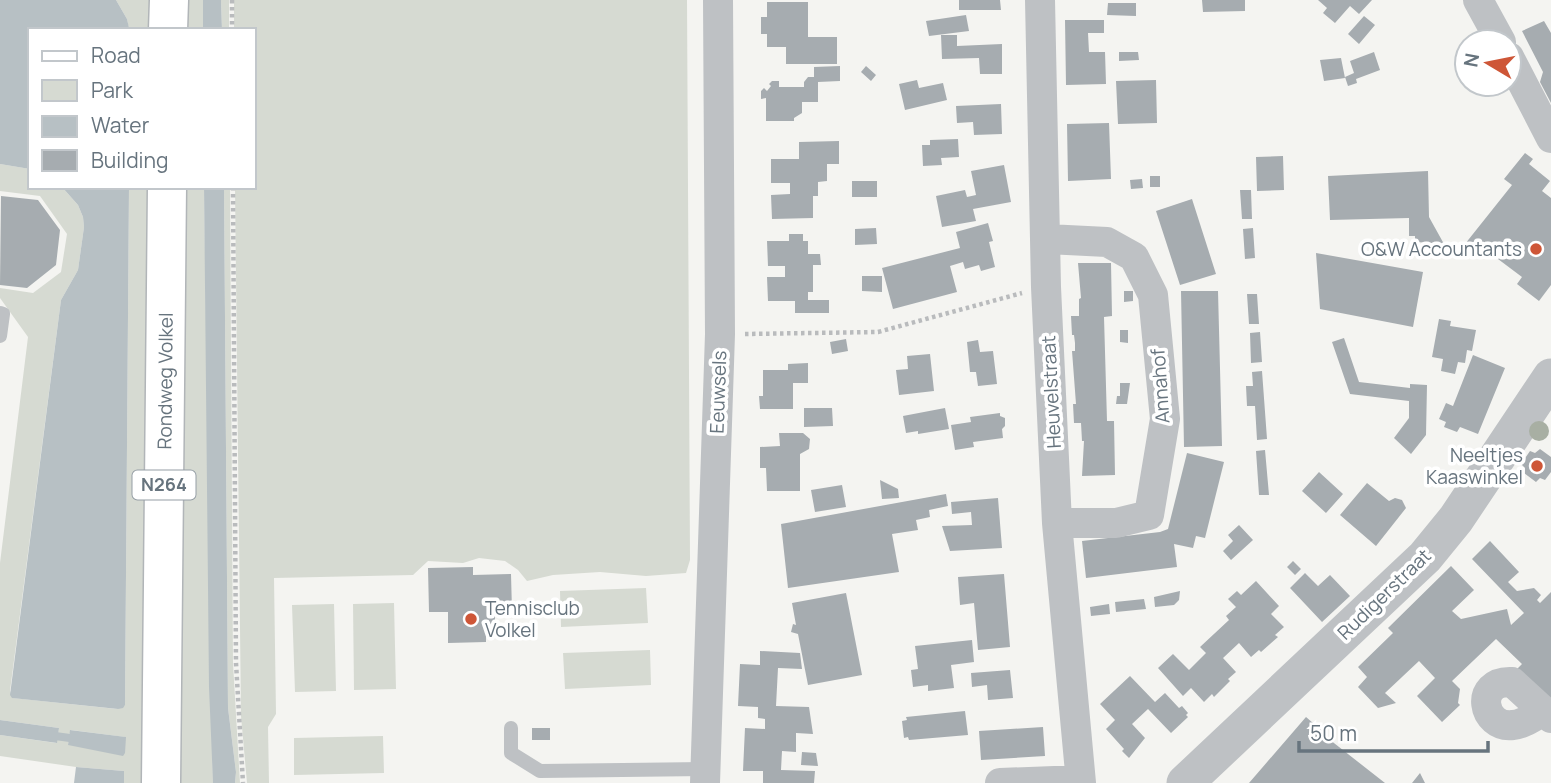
<svg xmlns="http://www.w3.org/2000/svg" width="1551" height="783" viewBox="0 0 1551 783" font-family="Manrope,sans-serif">
<style>
.green{fill:#d6dad2}
.water{fill:#b7c0c4}
.lines{fill:none;stroke-linecap:round;stroke-linejoin:round}
.stream{stroke:#b7c0c4;stroke-width:8}
.building{fill:#a6acb0}
.primary-casing{stroke:#b1b5b8;stroke-width:41}
.path{stroke:#b9bbbd;stroke-width:4.5;stroke-dasharray:3.5 3.5;stroke-linecap:butt}
.service{stroke:#bec1c4;stroke-width:14}
.minor{stroke:#bec1c4;stroke-width:30}
.tertiary{stroke:#bec1c4;stroke-width:37}
.primary{stroke:#fff;stroke-width:38}
.tree{fill:#a8afa3}
.poi-dot{fill:#ce5637;stroke:#fff;stroke-width:2.5}
.labels{text-anchor:middle;stroke-width:7;stroke-linejoin:round;paint-order:stroke}
.shield{fill:#fff;stroke:#959ea5;stroke-width:2}
.shield-label{font-size:18px;font-weight:bold;fill:#67747e}
.poi-label{font-size:19px;fill:#67747e;stroke:#fff;text-anchor:end}
.street-label{font-size:19px;fill:#67747e;stroke:#fff}
</style>
<rect width="100%" height="100%" fill="#f4f4f1"/>
<!-- green -->
<path class="green" d="M116,0h38l-1,30h-24l-2,-11z
M183,0h20v30h-20z
M221,0h8v30h-7z
M234,0h453l3,560 -4,13 -40,3 -46,-4 -47,3 -26,6 -9,-11 -13,-9 -26,-3 -16,5 -35,-2 -15,14 -139,3 2,136 -8,13 1,56h-22l-6,-67 -6,-529h19v-157h-20z
M0,164l30,5v18h32l16,18 5,12 1,10 -6,43 -17,30 -51,391 3,7 104,11 8,-4 4,-518h23l-5,596h-23v-12l-48,-4 -76,-11v-21l56,8 1,-5 12,2 -1,5 57,-8 -54,-7 -2,5 -11,-1 1,-6 -59,-8v-157l28,-226 -28,-39v-10l33,5 28,-21 6,-38 -27,-38 -40,-5z
M181,187h23l9,596h-38z
M224,187h6l3,476 7,120h-5l1,-11 -8,-64z
M646,588l2,35 -87,4 -1,-36z
M394,603l2,86 -42,1 -1,-86z
M334,604l2,87 -41,1 -3,-87z
M650,650l1,35 -86,4 -2,-36z
M383,736l1,37 -90,2v-37z"/>
<!-- water -->
<path class="water" d="M0,0h116l11,19 2,9 -99,2v139l-30,-5z
M203,0h18l1,30h-19z
M62,187h67l-4,518 -2,3 -5,1 -106,-11 -2,-3 51,-395 17,-30 6,-43 -1,-10 -5,-12z
M204,187h20l4,521 8,64 -1,11h-22l-4,-96z
M0,720l59,8 -2,15 -57,-8z
M70,730l56,7 -1,16 -2,3 -55,-11z
M76,767l48,4v12h-50z"/>
<g class="lines">
<!-- stream -->
<path class="stream" d="M48,735l29,4"/>
</g>
<!-- building -->
<path class="building" d="M959,0h41l1,10h-42z
M1202,0h43v11l-42,1z
M1318,0h54l-13,14 -9,-8 -15,17 -12,-10 4,-5z
M767,2h41v35h29v27h-51v-17h-19v-13h-6v-17h6z
M1108,3h28v13l-29,-1z
M966,15l3,16 -40,5 -3,-15z
M1364,16l11,9 -16,19 -11,-10z
M1065,20h39v13h-16l1,19h16l1,32 -40,1z
M1544,21l7,12v70l-11,-21 3,-10 -21,-41z
M941,35h16v11l45,-2v30h-22l-1,-16 -37,1z
M1119,52h19l1,8 -20,1z
M1374,52l6,18 -24,9 1,4 -9,3 -3,-9 9,-4 -4,-12z
M1341,58l4,20 -21,3 -4,-21z
M840,66v15l-22,1v20h-16v11l-8,5v3h-28v-23l-5,1v-8l3,-3 3,3 4,-5 -2,-2 3,-3h7v6h25v-5l4,-5h6v-10z
M866,66l10,9 -5,6 -10,-9z
M917,80l2,8 24,-5 4,17 -42,10 -6,-26z
M1156,80l1,43 -39,1 -2,-43z
M1001,104l1,30 -28,1 -1,-13 -16,1 -1,-17z
M1109,123l2,56 -43,2 -1,-57z
M958,139l1,18 -18,1 1,7 -19,1 -1,-21h8v-5z
M839,141v23h-12v17l-9,1v14h-5v22l-41,1 -1,-24 19,-1v-11h-19v-24h28v-17z
M1525,153l8,6 -4,5 21,17 -8,10 9,7v87l-12,16 -22,-17 5,-7 -32,-24 -5,6 -20,-15 47,-59 -8,-6z
M1283,156l1,34 -27,1 -1,-34z
M1004,165l7,37 -38,7 3,12 -34,6 -6,-31 29,-6 2,7 9,-2 -5,-24z
M1428,171l1,46 20,36 -16,-2v-8l-18,-1v-6h-6v-18l-79,2 -2,-44z
M1150,176h10v11h-10z
M1142,179l1,9 -12,1 -1,-9z
M852,181h25v16h-25z
M1240,190h11l1,29h-10z
M1,196l37,4 22,30 -4,35 -29,23 -27,-3z
M1192,199l24,75 -36,11 -24,-74z
M988,223l5,18 -4,1 6,25 -14,4 -2,-6 -14,4 -2,-7 -13,4 7,26 -64,17 -11,-41 78,-20 -4,-16z
M876,228l1,16 -22,1v-16z
M1253,228l2,30 -10,1 -2,-30z
M789,234h14v7h5v13h12l1,11h-8v27h-5v8h21v13h-34v-12h-27l-1,-24h18v-11h-17l-1,-25h22z
M1316,253l107,19 -10,55 -93,-18z
M1078,263h33l1,53 -8,1 3,104h7l1,54 -33,1 2,-35h-2l-1,-18h-7l-1,-19h3l-4,-53h3v-8l-1,-8h-2l-1,-19h8v-17l2,-1z
M862,276h20v16l-20,-1z
M1124,291h9v10l-9,1z
M1181,291h37l4,155 -38,1z
M1247,294h10l2,30h-10z
M1439,319l12,2 -1,5 26,4 -4,21 -5,-1 -2,13 -7,-1 -3,12 -14,-3 2,-12 -11,-2z
M1120,330h8v13l-8,-1z
M1260,332l2,30 -11,1 -1,-30z
M1344,338l15,44 51,6v-4l17,1 -1,50 -15,19 -17,-16 15,-20v-17l-59,-7 -18,-52z
M846,339l2,12 -16,3 -2,-12z
M978,340l2,12 13,-1 4,33 -19,2 -2,-14h-6l-3,-30z
M930,354l4,37 -35,4 -3,-25 12,-1 -1,-13z
M1473,355l32,13 -27,66 -18,-7 -3,5 -13,-5 2,-5 -7,-3 7,-16 7,3z
M808,363v20h-15v26h-33l-1,-13h4v-26h25v-6z
M1262,371l5,68 -10,1 -2,-34h-8l-1,-20h7l-1,-14z
M1120,383h10l-3,21h-11l1,-8h3z
M804,408h28l1,18 -29,1z
M945,408l4,21 -31,5v-3l-12,2 -3,-17z
M1000,413v3l5,2v8l-3,3 1,9 -30,4 1,5 -19,3 -4,-25 20,-3 -1,-5z
M779,433h24l7,6 -1,10 -9,5v37h-33l-1,-23h-6v-21l20,-1z
M1540,449l11,8v15l-6,8 -5,-2 -4,4 -12,-9 1,-5 -4,-4 9,-13 5,2z
M1265,450l4,45h-10l-3,-44z
M1187,453l37,9 -19,76 -9,-2 -3,12 -19,-4 3,23 -91,11 -4,-37 78,-9 8,-3z
M1319,472l24,22 -17,19 -24,-22z
M880,480l18,9 1,9 -17,1z
M1367,483l22,18 6,-3 7,2 4,8 -30,38 -36,-31z
M842,485l4,22 -31,5 -4,-22z
M946,494l2,12 -19,4 1,7 -14,3 2,10 -26,4 7,38 -111,16 -7,-64z
M998,498l4,50 -52,3 -8,-25 30,-1 -1,-13 -19,2 -1,-12z
M1239,525l14,15 -22,20 -8,-9 10,-10 -5,-6z
M1490,541l29,31 -11,10 9,9 17,-3 7,7 -4,5 3,3 11,-11v111l-35,-33 6,-6 -26,-25 -44,42 8,8 -2,14 2,2 -18,17 -25,-26 18,-18 -16,-17 -34,32 11,10 -18,5 -20,-21 9,-10 -9,-10 35,-34 -5,-5 63,-62 23,24 -22,21 9,8 46,-10 4,16 13,-12 -52,-54z
M1293,561l8,8 -6,6 -8,-8z
M473,567v8l38,-1 1,37h-17v14h-9v17l-38,1v-31h-19l-1,-44z
M1305,573l13,13 12,-11 20,21 -28,26 -32,-34z
M1004,574l6,73 -32,3 -4,-47 -14,2 -2,-28z
M1256,581l23,25 -8,8 13,13 -9,8 3,2 -17,15 -2,-2 -8,7 -12,-14 -16,15 13,14 -8,7 2,2 -16,16 -2,-3 -8,8 -13,-14 -8,8 -25,-28 15,-14 16,16 17,-17 -6,-6 29,-27 -3,-4 10,-9 -8,-8 9,-8 4,4z
M1180,591l-1,9 -5,5 -19,2 -1,-10z
M846,593l16,82 -54,10 -10,-51 -7,-2 2,-8 3,1 -4,-22z
M1144,599l2,10 -30,3 -1,-10z
M1109,604l1,10 -19,2 -1,-9z
M972,640l2,22 -23,3 3,23 -26,3v-6l-15,2 -2,-17 7,-1 -3,-23z
M760,651l40,2 2,16 -24,-1 -2,38 33,1 4,27 -17,-1v19l-14,-1 -1,19 34,1 -1,12h-51v-12h-20l2,-43 20,1v-10l-7,-1v-11l-20,-1 2,-42 20,1z
M1010,670l3,28 -25,2 -1,-15 -15,2 -1,-14z
M1130,676l25,26 10,-9 14,15 3,-2 6,7 -2,2 2,2 -17,16 -23,-24 -16,15 13,14 -16,20 -7,-7 2,-2 -18,-20 9,-9 -15,-16z
M965,711l3,24 -59,5 -1,-3 -4,1 -2,-17 5,-1 -1,-3z
M1306,717l21,18 -2,1 60,47h-136z
M1043,727l2,29 -64,4 -2,-29z
M532,728h18v12h-18z
M802,752l14,1 2,13 -17,-1z
M1420,773l5,10h-13z"/>
<g class="lines">
<!-- primary casing -->
<g class="primary-casing">
<g id="primary">
<path d="M168,30l1,-30"/>
<path id="s1" d="M161,783l6,-596"/>
</g>
</g>
<!-- path -->
<path class="path" d="M232,0v30
M233,187l3,476 7,120
M745,334l133,-2 144,-39"/>
<!-- service -->
<path class="service" d="M0,313l3,1 -3,22
M511,728v25l29,18 165,-2"/>
<!-- minor -->
<path class="minor" d="M1040,0l6,287 11,236 24,260
M1478,0l23,42
M1509,57l42,81
M1047,239l60,3 27,15 19,38 12,124 -16,96 -33,8h-59
M1544,711c-10,5 -20,13 -31,14 -31,4 -40,-45 -1,-43l39,36
M705,783l15,-449 -2,-334
M1000,783l80,-3"/>
<!-- tertiary -->
<path class="tertiary" d="M1185,783l240,-226 31,-38 95,-142"/>
<!-- primary -->
<use href="#primary" class="primary"/>
</g>
<!-- trees -->
<circle class="tree" cx="1539" cy="431" r="10"/>
<!-- markers -->
<g class="poi-dot">
<circle cx="1536" cy="249" r="7"/>
<circle cx="1537" cy="466" r="7"/>
<circle cx="471" cy="619" r="7"/>
</g>
<g class="labels">
<!-- shield labels -->
<rect class="shield" x="132.5" y="470.5" width="63" height="29" rx="5"/>
<g class="shield-label">
<text x="164" y="491">N264</text>
</g>
<!-- poi labels -->
<g class="poi-label">
<text x="1522" y="256">O&amp;W Accountants</text>
<text x="1523" y="462">Neeltjes<tspan x="1523" dy="22">Kaaswinkel</tspan></text>
<text x="485" y="615" text-anchor="start">Tennisclub<tspan x="485" dy="22">Volkel</tspan></text>
</g>
<!-- street labels -->
<g class="street-label">
<text dy="7" stroke="none"><textPath href="#s1" startOffset="402">Rondweg Volkel</textPath></text>
<text transform="translate(1160 386) rotate(-94)" y="7">Annahof</text>
<text transform="translate(718 392) rotate(-88)" y="7">Eeuwsels</text>
<text transform="translate(1051 392) rotate(-93)" y="7">Heuvelstraat</text>
<text transform="translate(1384 594) rotate(-44)" y="7">Rudigerstraat</text>
</g>
</g>
<!-- legend -->
<rect x="28" y="28" width="228" height="161" fill="#ffffff" stroke="#c2c7cb" stroke-width="2"/>
<rect x="42" y="51" width="35" height="10" fill="#ffffff" stroke="#c2c7cb" stroke-width="2"/>
<text x="91" y="63" font-size="21" fill="#67747e">Road</text>
<rect x="42" y="80" width="35" height="21" fill="#d6dad2" stroke="#c2c7cb" stroke-width="2"/>
<text x="91" y="98" font-size="21" fill="#67747e">Park</text>
<rect x="42" y="116" width="35" height="21" fill="#b7c0c4" stroke="#c2c7cb" stroke-width="2"/>
<text x="91" y="133" font-size="21" fill="#67747e">Water</text>
<rect x="42" y="150" width="35" height="21" fill="#a6acb0" stroke="#c2c7cb" stroke-width="2"/>
<text x="91" y="168" font-size="21" fill="#67747e">Building</text>
<!-- north arrow -->
<g transform="translate(1488 63) rotate(280)"><circle r="33" fill="#ffffff" stroke="#c2c7cb" stroke-width="2"/>
<path d="M0-5L12 26L0 18L-12 26Z" fill="#ce5637"/>
<text y="-10" font-size="19" font-weight="bold" text-anchor="middle" fill="#67747e">N</text>
</g>
<!-- scale -->
<path d="M1299 741v10h189v-10" fill="none" stroke="#67747e" stroke-width="3.5"/>
<text x="1310" y="741" font-size="21" fill="#67747e" stroke="#ffffff" stroke-width="5" paint-order="stroke">50 m</text>
</svg>
